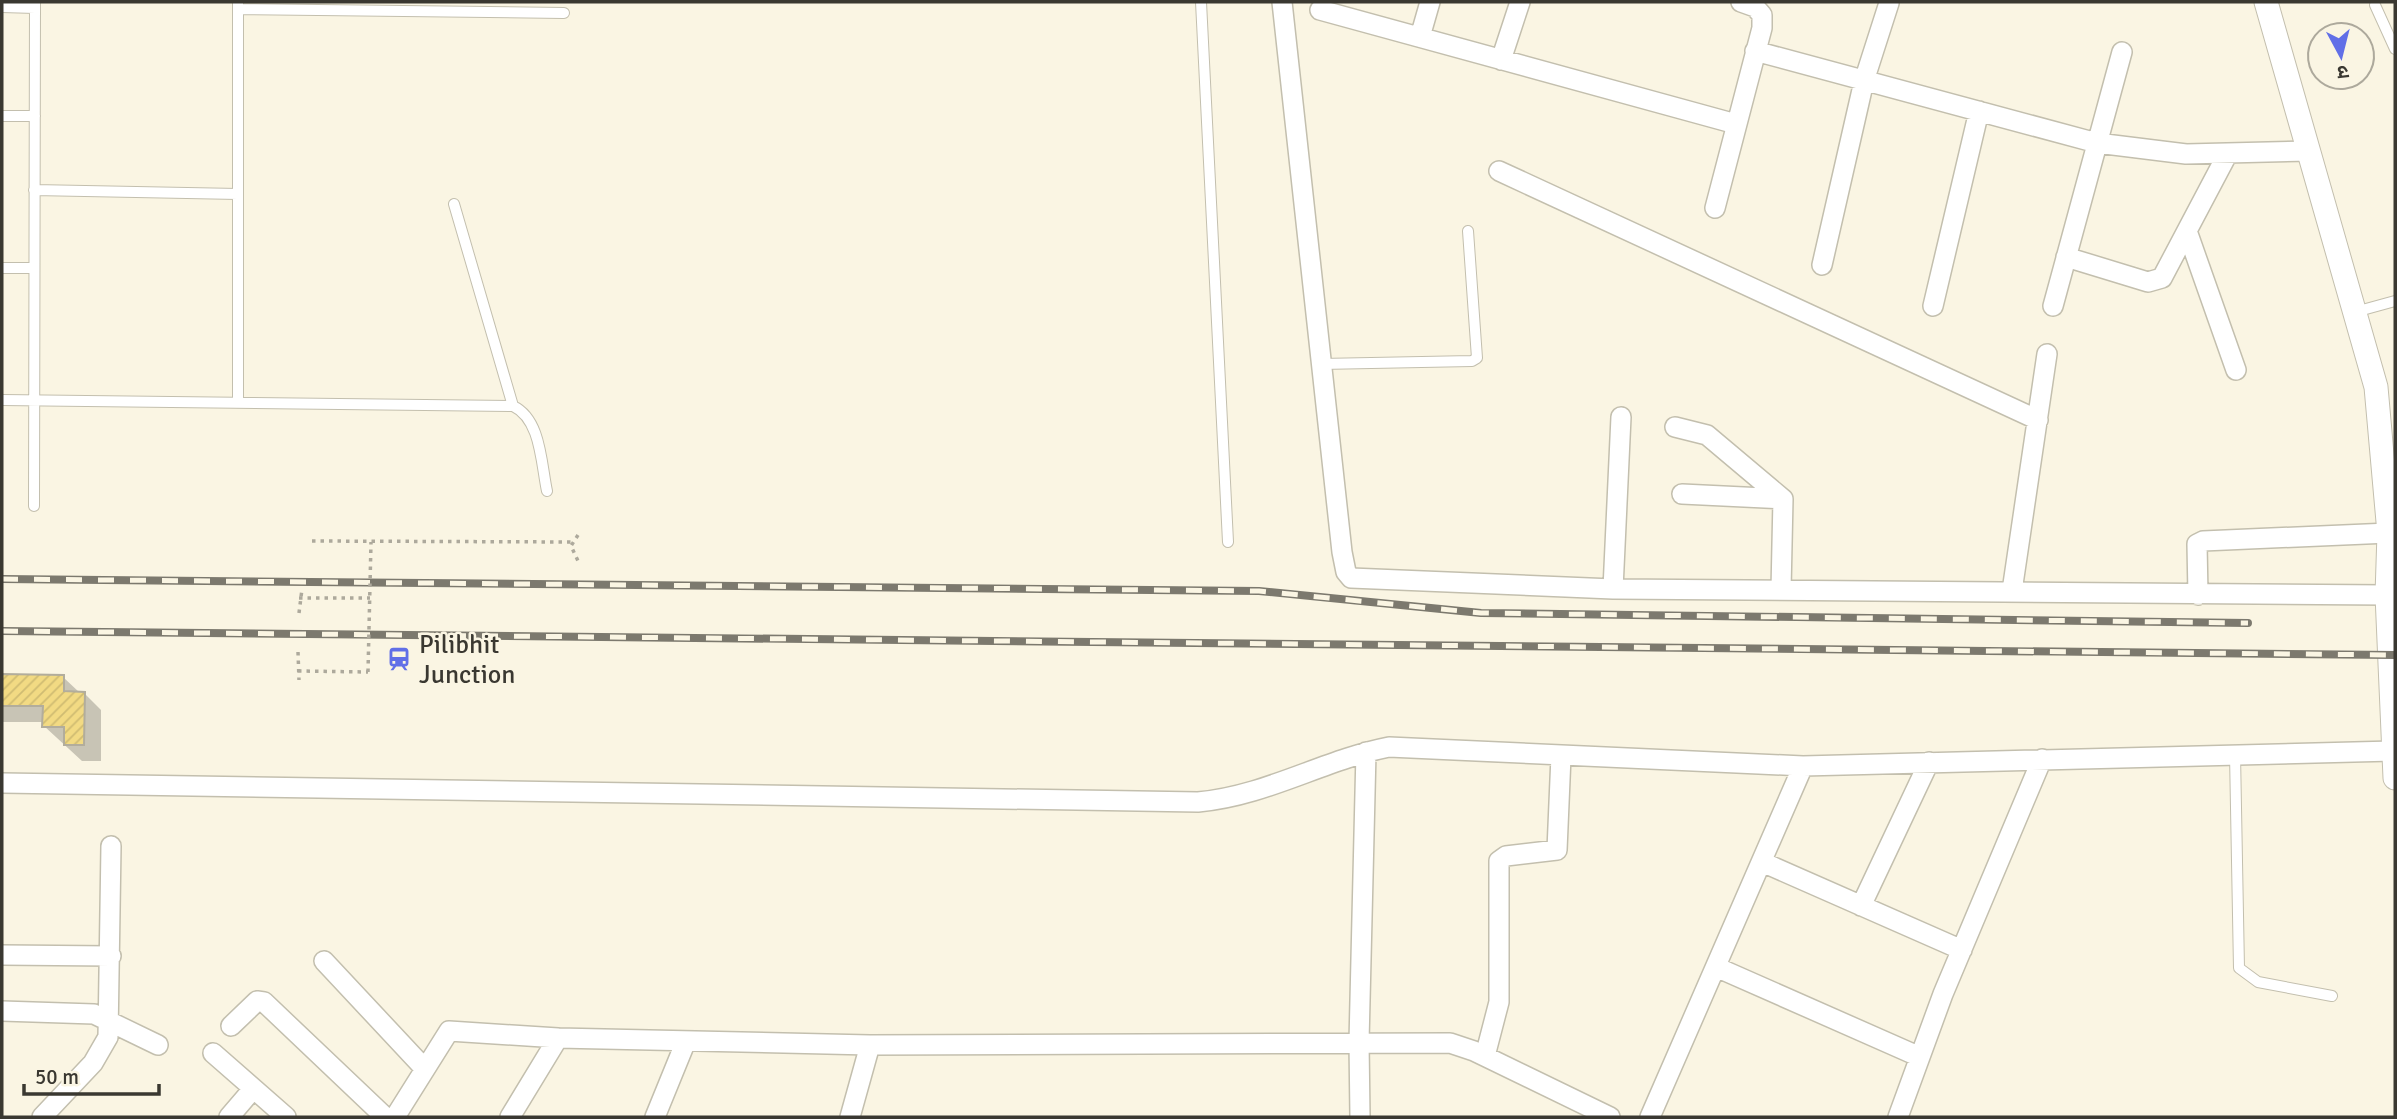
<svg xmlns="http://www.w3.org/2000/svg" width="2397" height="1119" viewBox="0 0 2397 1119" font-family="Signika,'Noto Sans Devanagari',sans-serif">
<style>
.shadow{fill:#0003}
.building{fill:url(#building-hatch);stroke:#b2ad9c;stroke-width:2}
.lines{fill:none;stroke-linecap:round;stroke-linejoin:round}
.service-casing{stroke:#c3bfae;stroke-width:12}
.minor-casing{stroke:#c3bfae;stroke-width:22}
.tertiary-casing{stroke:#c3bfae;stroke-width:25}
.path{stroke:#ada99c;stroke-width:3.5;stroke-dasharray:3.5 5;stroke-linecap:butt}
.service{stroke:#fff;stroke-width:10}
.minor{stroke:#fff;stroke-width:19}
.tertiary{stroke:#fff;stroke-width:23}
.rail-casing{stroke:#7c796e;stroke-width:8}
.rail{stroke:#faf5e3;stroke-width:5;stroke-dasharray:16;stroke-linecap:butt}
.path-bridge{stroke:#ada99c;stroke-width:3.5;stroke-dasharray:3.5 5;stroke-linecap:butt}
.labels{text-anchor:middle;stroke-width:5;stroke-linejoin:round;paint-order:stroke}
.poi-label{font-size:26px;fill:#3a3831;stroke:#faf5e3;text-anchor:start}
</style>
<defs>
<pattern id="building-hatch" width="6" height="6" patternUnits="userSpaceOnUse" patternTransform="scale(1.75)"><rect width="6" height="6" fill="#f2da83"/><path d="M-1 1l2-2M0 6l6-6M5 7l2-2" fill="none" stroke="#d0bc72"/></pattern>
</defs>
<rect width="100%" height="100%" fill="#faf5e3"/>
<!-- shadow -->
<path class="shadow" d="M2,676l61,1 17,16h4l17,17v51h-19l-38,-35v-4h-42z"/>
<!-- building -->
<path class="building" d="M2,674l62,1v16l21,1 -1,53h-20v-18h-22l1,-21h-41z"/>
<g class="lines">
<!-- service casing -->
<g class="service-casing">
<path id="service" d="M238,2v401
M1201,2l27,540
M2375,5l20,44
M2,7l33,1
M238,9l326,4
M2,116h33
M34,190l204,4
M454,204l59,202
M2,268h32
M2355,312l40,-11
M1321,364l151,-3 5,-3 -9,-127
M2,400l511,6c28,13 28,57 34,85
M34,506l1,-504
M2235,754l4,214 19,14 74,14"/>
</g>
<!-- minor casing -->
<g class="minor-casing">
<path id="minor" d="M1282,2l60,550 4,20 5,6 262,11 774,6
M1320,10l416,114
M1420,37l10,-35
M1755,51l342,92 89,11 123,-3
M1501,60l19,-58
M1499,171l539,249
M1715,208l47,-180v-13l-7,-8 -14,-5
M2187,231l49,139
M2066,257l82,25 14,-4 66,-125
M1822,265l42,-184 25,-78
M1933,306l46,-195
M2053,306l69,-254
M1675,427l32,8 76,64 -2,91
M1682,494l101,5
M1613,589l8,-172
M2012,591l35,-237
M2198,595l-1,-51 6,-3 186,-8
M2,783l1196,19c68,-6 125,-42 191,-55l414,19 590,-15
M1762,862l200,88
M1861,906l68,-144
M2,955l109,1
M324,961l101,108
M1716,967l204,90
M2,1011l92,3 64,31
M231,1026l26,-25 7,1 121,115
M213,1053l73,64
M1485,1056l14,-54v-141l7,-5 51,-6 4,-94
M42,1117l51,-54 15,-26 3,-191
M229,1117l24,-28
M395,1117l54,-86 109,7
M510,1117l48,-79 312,7
M655,1117l31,-76
M850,1117l20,-72 580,-2 24,8 136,66
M1360,1117l-1,-75 7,-290
M1650,1117l153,-351
M1898,1117l45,-123 99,-235"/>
</g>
<!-- tertiary casing -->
<g class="tertiary-casing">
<path id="tertiary" d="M2266,2l110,385 13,146 -2,62 8,183"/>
</g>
<!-- path -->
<path class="path" d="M578,535l-7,11 8,17
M312,541l260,1
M299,598h71
M299,613l3,-24
M298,652l1,28
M298,671l70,1"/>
<!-- service -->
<use href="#service" class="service"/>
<!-- minor -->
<use href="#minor" class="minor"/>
<!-- tertiary -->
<use href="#tertiary" class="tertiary"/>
<!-- rail casing -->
<g class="rail-casing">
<path id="rail" d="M2,579l1257,12 222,22 767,10
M2,631l2393,24"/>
</g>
<!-- rail -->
<use href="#rail" class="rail"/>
<!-- path-bridge -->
<path class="path-bridge" d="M368,672l3,-130"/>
</g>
<!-- icons -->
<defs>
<g id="station-bare" transform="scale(1.89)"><path d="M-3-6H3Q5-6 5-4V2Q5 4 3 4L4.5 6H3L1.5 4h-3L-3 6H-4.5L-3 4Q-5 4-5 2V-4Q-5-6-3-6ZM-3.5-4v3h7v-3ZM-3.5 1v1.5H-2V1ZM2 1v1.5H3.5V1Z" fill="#616fe7" stroke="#faf5e3" stroke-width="2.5" paint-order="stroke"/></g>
</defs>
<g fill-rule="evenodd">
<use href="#station-bare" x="399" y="659"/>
</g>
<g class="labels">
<!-- poi labels -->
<g class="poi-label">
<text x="419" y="653">Pilibhit<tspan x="419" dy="30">Junction</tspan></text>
</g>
</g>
<!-- border -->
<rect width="2397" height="1119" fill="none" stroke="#3a3831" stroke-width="7"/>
<!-- north arrow -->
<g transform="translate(2341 56) rotate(173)"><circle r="33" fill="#faf5e3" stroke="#ada99c" stroke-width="2"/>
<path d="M0-5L12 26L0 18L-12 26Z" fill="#616fe7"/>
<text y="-10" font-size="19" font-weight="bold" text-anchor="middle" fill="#3a3831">उ</text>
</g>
<!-- scale -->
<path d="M24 1084v10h135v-10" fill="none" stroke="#3a3831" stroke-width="3.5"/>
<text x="35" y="1084" font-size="21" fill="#3a3831" stroke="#faf5e3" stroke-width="5" paint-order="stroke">50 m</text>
</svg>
